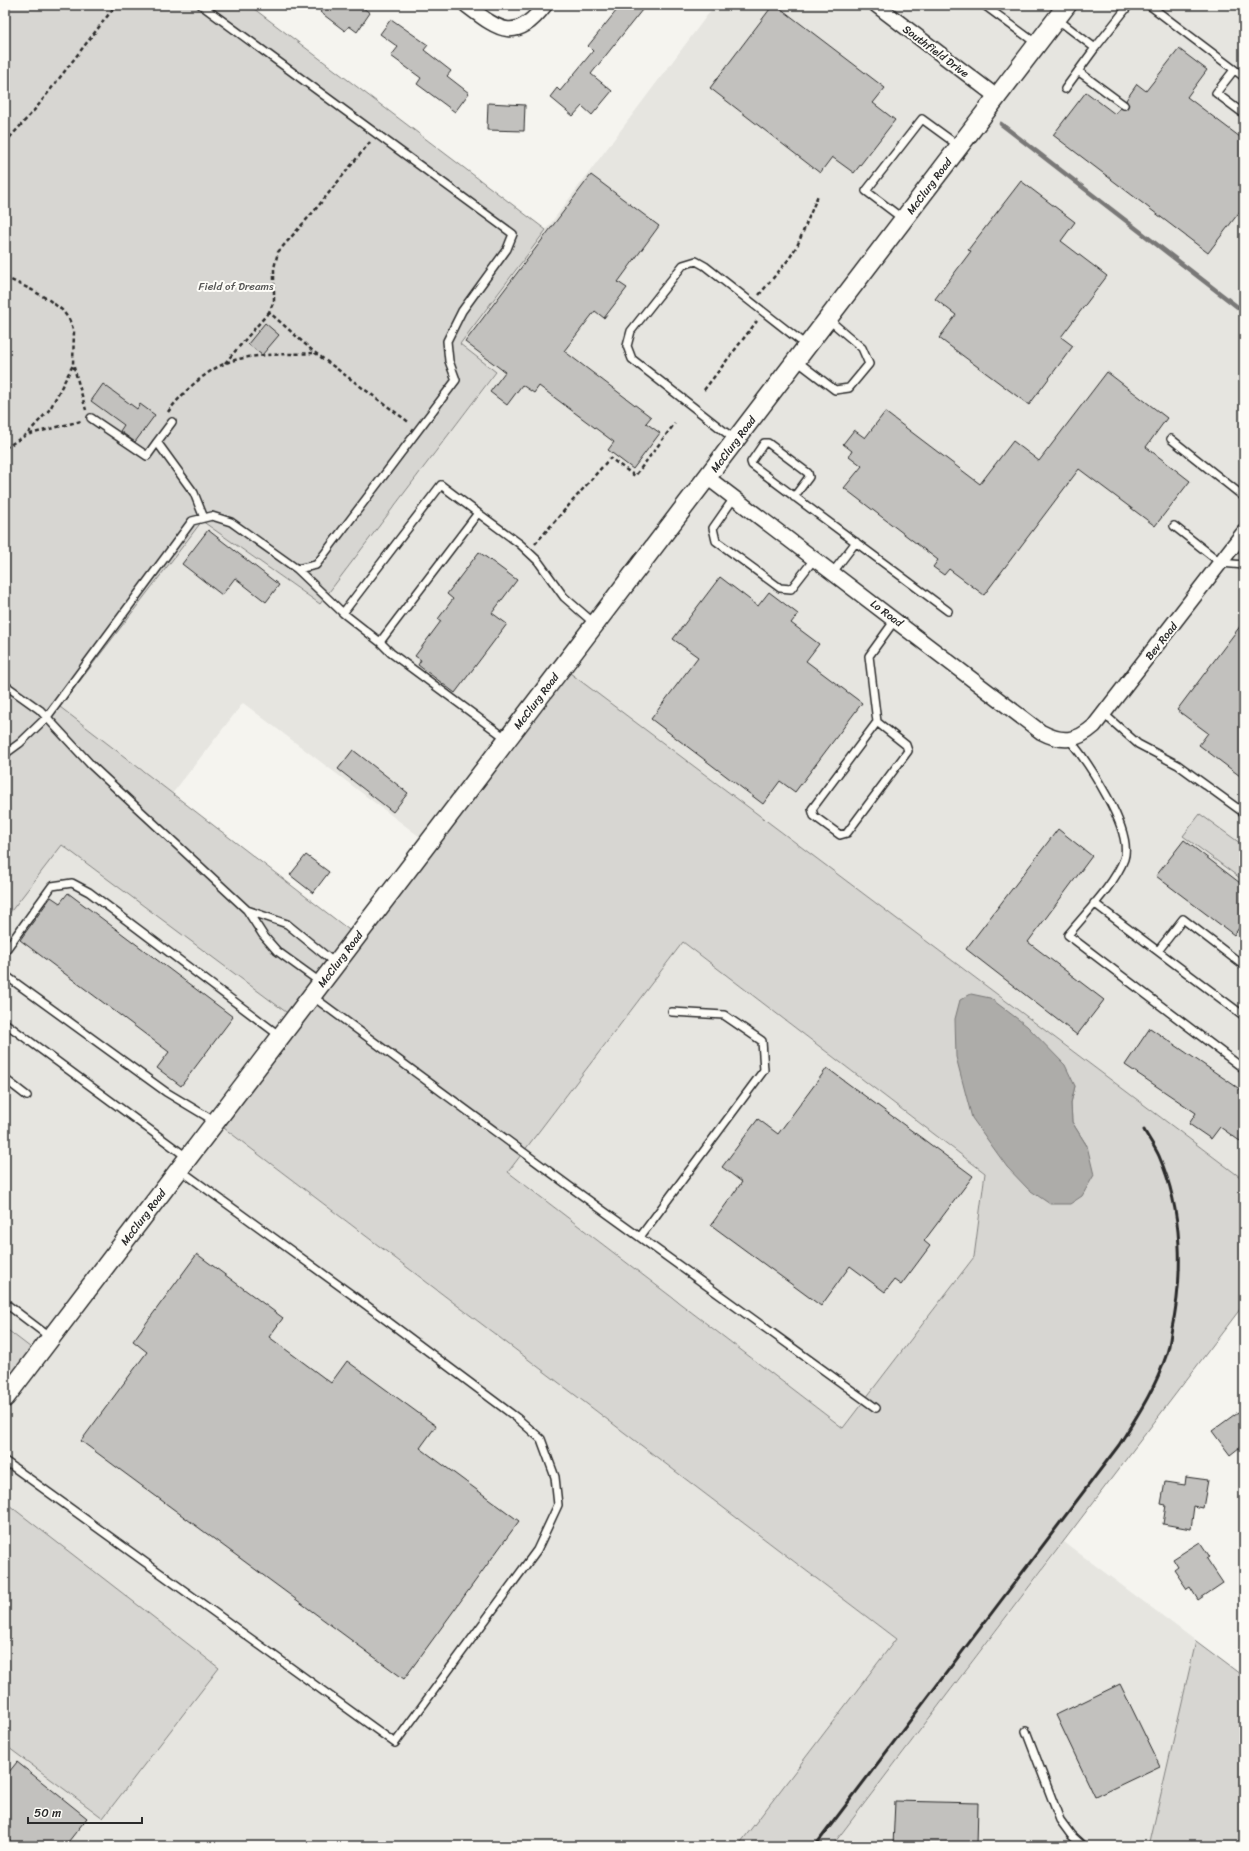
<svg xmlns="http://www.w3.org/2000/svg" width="1249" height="1851" viewBox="0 0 1249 1851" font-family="Sriracha,sans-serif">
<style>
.built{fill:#e6e5e0}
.green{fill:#d7d6d2;stroke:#81807e;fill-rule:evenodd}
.water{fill:#adaca9;stroke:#797877}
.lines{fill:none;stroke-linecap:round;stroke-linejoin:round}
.stream{stroke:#797877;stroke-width:4.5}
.building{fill:#c2c1be;stroke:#2b2b2b}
.service-casing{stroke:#2b2b2b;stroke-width:10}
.minor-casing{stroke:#2b2b2b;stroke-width:17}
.tertiary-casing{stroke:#2b2b2b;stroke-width:21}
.path{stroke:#2b2b2b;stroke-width:2.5;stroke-dasharray:4 3;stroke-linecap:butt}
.service{stroke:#fdfcf7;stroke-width:7}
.minor{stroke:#fdfcf7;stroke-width:14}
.tertiary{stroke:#fdfcf7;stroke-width:18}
.rail{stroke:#2b2b2b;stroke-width:3}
.labels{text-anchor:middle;stroke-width:4;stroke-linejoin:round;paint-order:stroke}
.street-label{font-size:11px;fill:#2b2b2b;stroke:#fdfcf7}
.park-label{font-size:11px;fill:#565655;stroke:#fdfcf7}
</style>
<rect width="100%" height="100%" fill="#f5f4ef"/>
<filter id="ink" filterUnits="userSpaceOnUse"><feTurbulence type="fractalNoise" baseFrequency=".025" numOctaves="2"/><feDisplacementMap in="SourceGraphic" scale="8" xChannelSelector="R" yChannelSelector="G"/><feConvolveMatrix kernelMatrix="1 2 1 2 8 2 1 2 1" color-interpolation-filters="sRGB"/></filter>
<g filter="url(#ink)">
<!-- built -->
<path class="built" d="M715,5h529v1175l-682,-512 -134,175 -185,-140 -71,91 -112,-87 142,-186 118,83 176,-231 -36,-29z
M62,844l233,174 -79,104 680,517 -158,207h-733v-448l34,-44 -34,-26v-409z
M683,942l302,231 -11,84 -131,171 -335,-256z
M1064,1542l132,99 -47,205h-317z"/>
<!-- green -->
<path class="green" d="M5,5h244l297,225 -86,114 36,28 -176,232 -118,-83 -142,186 297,229 205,-269 682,513v124l-412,542h-94l158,-207 -680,-517 78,-104 -232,-173 -57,74zM683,942l302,231 -11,84 -131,171 -335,-256zM990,998l85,88 -4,17 1,19 15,24z
M1200,814l44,32v35l-61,-45z
M5,1328l34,26 -34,44z
M5,1502l214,166 -116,150 -98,-73z
M1196,1641l48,36v169h-95z"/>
<!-- water -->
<path class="water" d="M971,994l19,4 37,28 38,39 10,21 -4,17 1,19 15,24 7,29 -12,21 -12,8h-20l-22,-15 -21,-22 -35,-49 -16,-61 -1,-38 5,-19z"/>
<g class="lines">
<!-- stream -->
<path class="stream" d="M1001,124l243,188"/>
</g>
<!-- building -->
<path class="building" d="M325,5h34l11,8 -13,19 -8,-6 -4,5 -25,-19z
M621,5h25l-55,69 21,17 -20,24 -10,-9 -9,10 -23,-19 7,-9 3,3 33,-40 -5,-5z
M773,5h3l109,83 -12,15 22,17 -41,53 -22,-16 -12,16 -110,-85z
M391,19l37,26 -4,5 27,21 -4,5 22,17 -14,19 -38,-28 4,-6 -30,-22 7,-9 -18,-13z
M1179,49l28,21 -20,27 57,43v66l-36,47 -155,-118 33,-43 29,22 5,-6 6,1 3,-4 -3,-5 11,-16 9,7z
M488,103l37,2 -1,26 -37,-1z
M591,175l68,51 -41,56 9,6 -23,30 -9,-7 -31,40 87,66 -5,6 14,10 -27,36 -25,-19 6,-8 -75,-56 -5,7 -12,-8 -15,20 -17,-13 15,-20 -40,-30z
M1021,181l54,41 -14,19 46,35 -46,61 12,9 -44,59 -90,-67 17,-23 -21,-16 36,-48 -3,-1z
M265,323l14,12 -17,20 -14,-11z
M1107,372l60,46 -21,29 44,34 -35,45 -76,-57 -95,126 -35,-26 -5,6 -11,-8 5,-7 -94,-72 18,-22 -13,-10 3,-5 -9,-7 11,-14 11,8 20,-26 95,72 33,-43 26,20z
M103,384l34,25 3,-5 15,11 -20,27 -15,-11 4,-6 -33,-24z
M208,530l71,55 -13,17 -31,-24 -13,17 -40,-31z
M479,552l38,28 -25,33 15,11 -52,69 -37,-28 3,-5 -6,-4 26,-35 -3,-2 15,-20 -6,-5z
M720,577l38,29 11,-14 29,22 -7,9 28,21 -13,17 56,42 -67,89 -15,-11 -17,23 -112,-85 47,-62 -25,-18z
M1244,621v158l-45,-34 9,-12 -31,-23z
M353,750l55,43 -15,19 -55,-43z
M1058,829l34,27 -64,86 76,58 -27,35 -111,-86z
M1184,840l60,46v35l-10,14 -78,-59z
M306,855l23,17 -16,21 -23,-18z
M68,893l165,124 -52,69 -24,-18 12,-16 -149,-112 31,-43 9,6z
M1150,1028l94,64v52l-24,-17 -9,12 -22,-15 7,-11 -71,-48z
M827,1068l146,108 -49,65 6,5 -29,39 -7,-5 -9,12 -35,-26 -29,40 -110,-81 31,-43 -20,-15 36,-48 20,15z
M197,1254l86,64 -14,19 62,46 16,-22 89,65 -16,22 99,73 -115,158 -323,-238 66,-89 -14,-11z
M1238,1412l6,8v24l-14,11 -18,-24z
M1186,1477l22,3 -5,28 -9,-2 -3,23 -28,-5 3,-19 -5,-1 4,-22 20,3z
M1200,1542l10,15 -3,2 16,24 -25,17 -8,-13 -3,2 -13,-19 4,-3 -5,-8z
M1120,1684l40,82 -65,31 -39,-82z
M17,1762l70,56 -22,28h-60v-69z
M895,1801l83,2 -1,43h-84z"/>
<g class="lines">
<!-- service casing -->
<g class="service-casing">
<path id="service" d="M984,5l53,39
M1149,5l95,72
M1057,19l38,29 34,-43
M1234,70l-18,23 28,21
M1078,71l46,34
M1065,89l30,-41
M903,219l-37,-28 56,-72 37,27
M797,361l38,29 14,-2 20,-24 -7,-16 -34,-29
M91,418l56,38 10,-14
M172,422l-15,20 37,51 10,25
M734,439l-102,-80 -5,-13 4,-15 52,-66 13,-4 9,5 102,80
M1171,439l73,58
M794,497l15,-20 -1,-4 -40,-30h-4l-13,19 1,3c65,49 131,97 196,146
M734,498l-21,30 3,13 64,47 11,1 24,-31
M1174,526l47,37 23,2
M297,569l46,44
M833,572l23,-30
M380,642l-37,-29 98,-128 37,28
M5,685l35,25 51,55 156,145 16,25 14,16 43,31
M1104,714l34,30 40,21 66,48
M877,722l29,23 2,6 -61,82 -7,2 -26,-19 -2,-7 65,-87 -8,-66 26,-36
M507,739l-116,-86 -11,-11 98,-129 42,31 18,17 26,36 31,27
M1069,739c18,22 65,91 55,120 -9,25 -39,55 -56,76l176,134
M5,754l15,-11 27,-26 145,-196 20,-5 19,6 66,47 19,-4 140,-185 -7,-19 -2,-20 15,-30 45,-62 6,-15 -312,-229
M1094,903l150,113
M247,910l40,14 49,40
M5,951l47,-65 20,-3 17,9 191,144
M1158,951l25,-32 61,47
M5,975l161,117 50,30
M312,996l257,190 307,222
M5,1023l183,135
M5,1079l22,17
M640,1237l124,-167 -2,-29 -38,-26 -52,-3
M5,1303l46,35
M5,1461l390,282 142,-193 21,-45 -3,-28 -14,-38 -24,-21 -151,-113 -187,-136
M1026,1731l34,89 11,15 12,11"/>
</g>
<!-- minor casing -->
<g class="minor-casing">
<path id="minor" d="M466,5c33,25 49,39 79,0
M876,5l121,92
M708,478l333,254c21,11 35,10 53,-6l150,-194"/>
</g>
<!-- tertiary casing -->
<g class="tertiary-casing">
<path id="tertiary" d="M5,1398l1062,-1393"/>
</g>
<!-- path -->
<path class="path" d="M370,142l-55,68 -37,42 -4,16v33l-5,11 45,40 96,71
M5,143l32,-36 79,-102
M5,277l27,13 17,10 13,10 7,9 5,12 -1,33 13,46
M759,295l30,-36 9,-15 20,-49
M225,363l44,-51
M704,390l53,-69
M168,412c13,-18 36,-40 58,-49 24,-10 60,-8 87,-10
M28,433l22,-24 23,-44
M5,448l21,-13 55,-14
M535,544l75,-86 25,18 40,-53"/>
<!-- service -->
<use href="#service" class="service"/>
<!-- minor -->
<use href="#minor" class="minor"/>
<!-- tertiary -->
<use href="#tertiary" class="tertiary"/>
<!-- rail -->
<path class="rail" d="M815,1846l304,-401c18,-29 36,-56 47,-89 3,-7 4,-15 5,-23 13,-58 12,-122 -12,-177 -4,-9 -10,-17 -15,-26"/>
</g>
</g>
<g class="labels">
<!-- street labels -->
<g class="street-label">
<text transform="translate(936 51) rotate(37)" y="4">Southfield Drive</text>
<text transform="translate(929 186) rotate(-53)" y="4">McClurg Road</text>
<text transform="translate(733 444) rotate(-53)" y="4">McClurg Road</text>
<text transform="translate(887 613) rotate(37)" y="4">Lo Road</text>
<text transform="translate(1161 641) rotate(-52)" y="4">Bev Road</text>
<text transform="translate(536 701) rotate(-53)" y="4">McClurg Road</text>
<text transform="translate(340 959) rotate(-53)" y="4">McClurg Road</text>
<text transform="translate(143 1217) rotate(-53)" y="4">McClurg Road</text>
</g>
<!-- park labels -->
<g class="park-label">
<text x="236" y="290">Field of Dreams</text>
</g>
</g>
<!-- margin -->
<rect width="1249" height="1851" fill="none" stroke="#fdfcf7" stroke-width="20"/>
<rect x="10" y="10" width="1229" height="1831" fill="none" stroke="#2b2b2b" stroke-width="1.5" filter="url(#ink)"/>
<!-- scale -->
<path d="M28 1817v6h114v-6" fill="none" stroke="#2b2b2b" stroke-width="2"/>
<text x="34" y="1817" font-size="12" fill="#2b2b2b" stroke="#fdfcf7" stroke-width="3" paint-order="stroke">50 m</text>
</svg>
